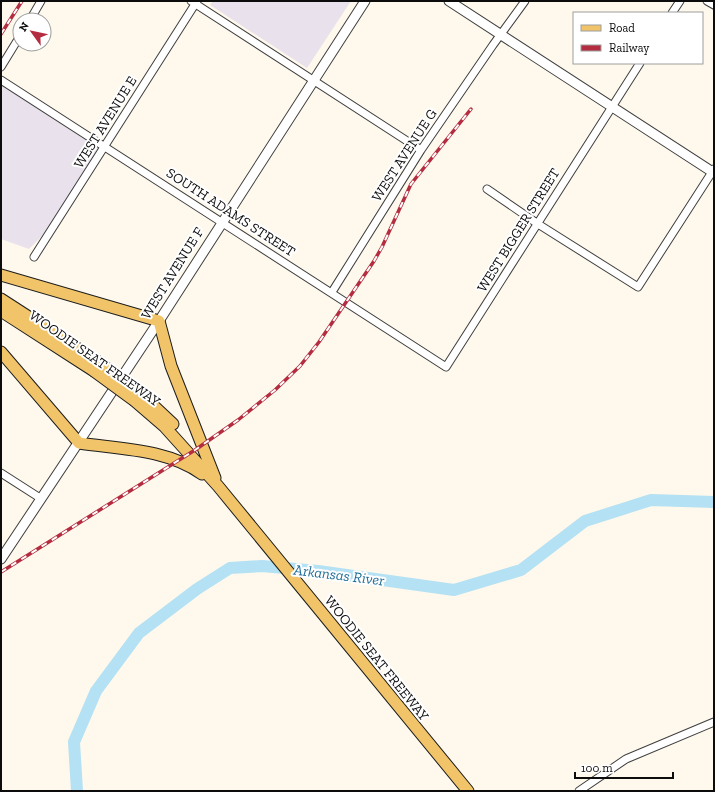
<svg xmlns="http://www.w3.org/2000/svg" width="715" height="792" viewBox="0 0 715 792" font-family="'Zilla Slab',serif">
<style>
.industrial{fill:#e9e1eb}
.lines{fill:none;stroke-linecap:round;stroke-linejoin:round}
.river{stroke:#b4e1f3;stroke-width:12}
.minor-casing{stroke:#3f3f3f;stroke-width:9}
.tertiary-casing{stroke:#3f3f3f;stroke-width:11}
.primary-casing{stroke:#1d1d1d;stroke-width:13}
.minor{stroke:#fff;stroke-width:7}
.tertiary{stroke:#fff;stroke-width:9}
.primary{stroke:#f1c469;stroke-width:11}
.rail-casing{stroke:#b42c3f;stroke-width:3.5}
.rail{stroke:#fff;stroke-width:2;stroke-dasharray:6;stroke-linecap:butt}
.primary-bridge-casing{stroke:#1d1d1d;stroke-width:13;stroke-linecap:butt}
.primary-bridge{stroke:#f1c469;stroke-width:11}
.labels{text-anchor:middle;stroke-width:4;stroke-linejoin:round;paint-order:stroke}
.street-label{font-size:14px;fill:#0c0c0c;stroke:#fff}
.water-label{font-size:15px;font-style:italic;fill:#1d6c97;stroke:#fff}
</style>
<rect width="100%" height="100%" fill="#fef9ec"/>
<!-- industrial -->
<path class="industrial" d="M213,1h138l-44,67 -97,-63z
M1,85l99,64 -54,83 -17,17 -28,-10z"/>
<g class="lines">
<!-- river -->
<path class="river" d="M77,791l-3,-49 22,-51 43,-58 58,-44 33,-21 32,-2 56,5 136,19 67,-20 64,-49 66,-21 63,2"/>
<!-- minor casing -->
<g class="minor-casing">
<path id="minor" d="M191,1l230,149
M707,1l7,4
M672,13l8,-12
M30,20l11,-19
M1,67l19,-31
M1,80l445,287 194,-304
M487,189l51,35 100,63 76,-118
M34,257l163,-256
M332,292l89,-142 72,-105 32,-44
M1,473l39,25
M579,791l47,-32 88,-37"/>
</g>
<!-- tertiary casing -->
<g class="tertiary-casing">
<path id="tertiary" d="M449,1l265,172
M1,559l158,-238 206,-320"/>
</g>
<!-- primary casing -->
<g class="primary-casing">
<path id="primary" d="M1,275l158,46 12,45 44,112
M1,299l99,64
M1,311l93,60
M1,352l78,91c41,6 89,6 123,31
M141,394l32,30
M135,401l29,25 54,60 250,305"/>
</g>
<!-- minor -->
<use href="#minor" class="minor"/>
<!-- tertiary -->
<use href="#tertiary" class="tertiary"/>
<!-- primary -->
<use href="#primary" class="primary"/>
<!-- rail casing -->
<g class="rail-casing">
<path id="rail" d="M1,34l21,-33
M1,572l194,-122 43,-30 37,-30 25,-24 19,-24 55,-81 8,-14 29,-63 60,-75"/>
</g>
<!-- rail -->
<use href="#rail" class="rail"/>
<!-- primary-bridge casing -->
<g class="primary-bridge-casing">
<path id="primary-bridge" d="M100,363l41,31
M94,371l41,30"/>
</g>
<!-- primary-bridge -->
<use href="#primary-bridge" class="primary-bridge"/>
</g>
<g class="labels">
<!-- street labels -->
<g class="street-label">
<text transform="translate(105 122) rotate(-58)" y="5">WEST AVENUE E</text>
<text transform="translate(404 155) rotate(-57)" y="5">WEST AVENUE G</text>
<text transform="translate(231 212) rotate(33)" y="5">SOUTH ADAMS STREET</text>
<text transform="translate(518 230) rotate(-58)" y="5">WEST BIGGER STREET</text>
<text transform="translate(172 273) rotate(-58)" y="5">WEST AVENUE F</text>
<text transform="translate(95 358) rotate(35)" y="5">WOODIE SEAT FREEWAY</text>
<text transform="translate(377 658) rotate(51)" y="5">WOODIE SEAT FREEWAY</text>
</g>
<!-- water labels -->
<g class="water-label">
<text transform="translate(339 575) rotate(7)" y="5">Arkansas River</text>
</g>
</g>
<!-- border -->
<rect width="715" height="792" fill="none" stroke="#0c0c0c" stroke-width="4"/>
<!-- legend -->
<rect x="573" y="12" width="130" height="52" fill="#ffffff" stroke="#9e9e9e"/>
<rect x="581" y="25" width="20" height="6" fill="#f1c469" stroke="#9e9e9e"/>
<text x="609" y="32" font-size="12" fill="#0c0c0c">Road</text>
<rect x="581" y="45" width="20" height="6" fill="#b42c3f" stroke="#9e9e9e"/>
<text x="609" y="52" font-size="12" fill="#0c0c0c">Railway</text>
<!-- north arrow -->
<g transform="translate(32 32) rotate(303)"><circle r="19" fill="#ffffff" stroke="#9e9e9e"/>
<path d="M0-3L7 15L0 10L-7 15Z" fill="#b42c3f"/>
<text y="-6" font-size="11" font-weight="bold" text-anchor="middle" fill="#0c0c0c">N</text>
</g>
<!-- scale -->
<path d="M575 772v6h98v-6" fill="none" stroke="#0c0c0c" stroke-width="2"/>
<text x="581" y="772" font-size="12" fill="#0c0c0c" stroke="#ffffff" stroke-width="3" paint-order="stroke">100 m</text>
</svg>
